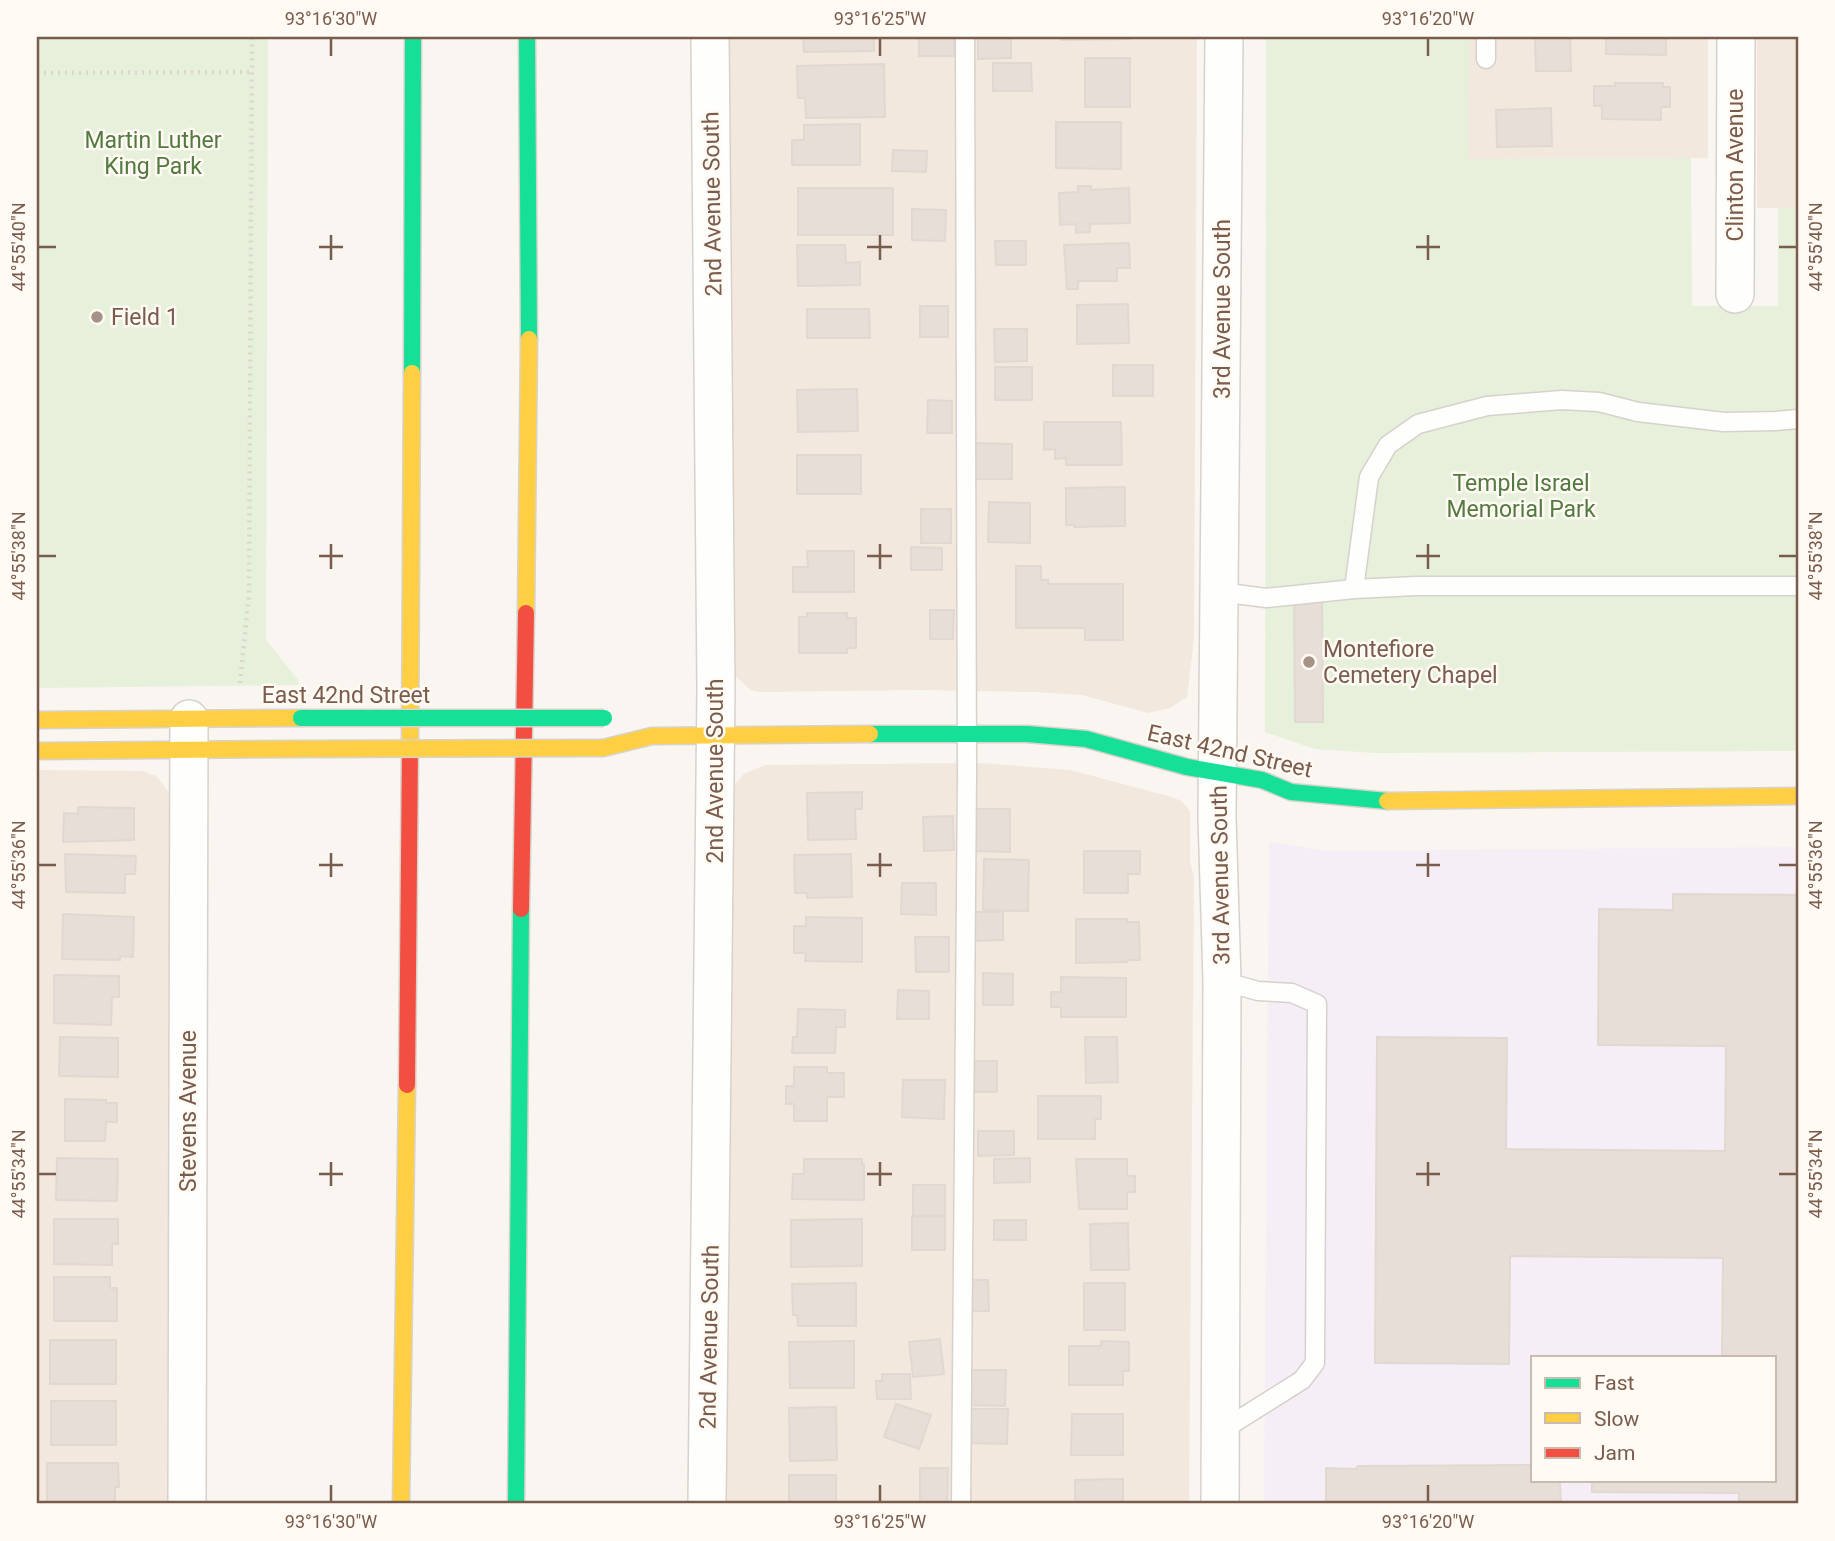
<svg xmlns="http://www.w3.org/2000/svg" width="1835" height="1541" viewBox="0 0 1835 1541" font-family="Roboto,sans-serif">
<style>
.residential{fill:#f2e8de}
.education{fill:#f6eef6;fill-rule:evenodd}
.green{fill:#e7f0db}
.building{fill:#e6ded7;stroke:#e2d8d2;stroke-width:2}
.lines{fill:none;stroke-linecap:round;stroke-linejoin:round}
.lane-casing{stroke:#d7d1cb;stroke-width:21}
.street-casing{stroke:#d7d1cb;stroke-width:40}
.fast-casing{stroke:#d9d2cb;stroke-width:19}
.slow-casing{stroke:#d9d2cb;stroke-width:19}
.jam-casing{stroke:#d9d2cb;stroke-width:19}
.path{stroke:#dcd5d0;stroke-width:4.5;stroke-dasharray:2 5;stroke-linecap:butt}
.lane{stroke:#fefefd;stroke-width:18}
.street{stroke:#fefefd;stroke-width:37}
.fast{stroke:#16e098;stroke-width:16}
.slow{stroke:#ffcf43;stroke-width:16}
.jam{stroke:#f24e42;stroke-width:16}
.fast-bridge-casing{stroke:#d9d2cb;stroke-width:19;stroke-linecap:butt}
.slow-bridge-casing{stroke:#d9d2cb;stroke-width:19;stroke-linecap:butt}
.fast-bridge{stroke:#16e098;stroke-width:16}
.slow-bridge{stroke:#ffcf43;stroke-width:16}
.ticks{fill:none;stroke:#7a5c4d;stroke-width:2.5}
.poi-dot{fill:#a69286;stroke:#fffaf3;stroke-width:2.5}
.labels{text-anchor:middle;stroke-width:5;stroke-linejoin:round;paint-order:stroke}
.park-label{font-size:23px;fill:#537a41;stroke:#fffaf3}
.street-label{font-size:23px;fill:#7a5c4d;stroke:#fffaf3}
.poi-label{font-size:23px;fill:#7a5c4d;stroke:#fffaf3;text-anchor:start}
.neatline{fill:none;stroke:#7a5c4d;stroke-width:2.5}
.ticks-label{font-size:18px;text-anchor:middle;fill:#7a5c4d}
</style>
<rect width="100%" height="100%" fill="#f9f5f0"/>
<!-- residential -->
<path class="residential" d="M730,37h467l-3,602 -7,58 -17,11 -22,5 -66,-18 -47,-3 -115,-2 -161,2 -8,-2 -15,-13 -6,-14z
M1469,37h239v121l-241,1z
M1757,37h41v171h-41z
M980,763l90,7 102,27 9,4 9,10v50l4,17 -5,626h-464l6,-710 5,-11 9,-10 20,-8z
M37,770l106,1 13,5 14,17 -3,711h-130z"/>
<!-- education -->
<path class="education" d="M1269,841l59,10 470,-4v657h-534zM1532,1357h242v123h-242z"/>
<!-- green -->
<path class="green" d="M37,37h231l-2,603 32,40 1,5 -262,3z
M1266,37h203l-1,122 223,-1 1,148h86v-98h20v543l-423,2 -60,-4 -50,-17z"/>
<!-- building -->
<path class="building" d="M803,37h71v14l-70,1z
M919,37h35v19h-35z
M978,37h33v21l-33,1z
M1062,37h67v2l-67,1z
M1535,37h35l1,34h-35z
M1606,37h60v18l-60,-1z
M1085,58h45v49h-45z
M993,63h38l1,28h-39z
M884,64l1,53 -79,1 -1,-20h-7l-1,-32z
M1615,83h48v4h7v20h-9v13l-59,-1v-13h-8v-20h21z
M1551,108l1,38 -55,1 -1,-37z
M1056,122h65v47l-65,-1z
M860,124v41h-68v-25h12v-15z
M893,150l34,1 -1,21 -34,-1z
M1078,186h13v4l38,-2 1,35 -40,1v8l-14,1v-9l-16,1 -1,-32 19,-1z
M798,188h95v47h-95z
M912,209l34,1 -1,31 -33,-1z
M995,241h31v24h-30z
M1129,243l1,25h-13v13h-39v8h-11l-3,-44z
M797,245h48l1,18 14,-1v23l-62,1z
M1128,304l1,39 -52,1v-39z
M920,306h28v31h-28z
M807,309h62l1,29h-63z
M994,329h33v32l-32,1z
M1113,365h40v31h-40z
M995,367h37v33h-37z
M857,389l1,42 -60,1 -1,-42z
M928,400l24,1v32h-25z
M1044,422h77l1,43h-56v-7l-11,1v-10l-11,1z
M971,443l41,1v35h-41z
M797,455h64v39h-64z
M1125,487v39l-51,1v-2h-8v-37z
M989,502l41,1v40l-42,-1z
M921,509h30v34h-30z
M911,547l31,1v22h-31z
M807,551h47v41h-61v-25h15z
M1016,566h25v14h7v4h75v56h-38v-12h-69z
M1294,602h28l1,120h-28z
M930,610h24l-1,29h-23z
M807,613h40v5h9v30h-9v5h-48v-36h8z
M862,792v17h-7l1,30 -48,1 -1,-47z
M78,807l56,1v32l-71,2 1,-29 14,1z
M972,809h38v43l-39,-1z
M953,816l1,34 -30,1 -1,-34z
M1084,851h56v23h-12v19h-44z
M65,854l71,2 -1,18h-10v19l-59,-1z
M851,854l1,43 -45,1v-5h-12l-1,-38z
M984,859l45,1 -1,51 -45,-1z
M902,883h34v32l-35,-1z
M1673,894l125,1v609h-59v-11l-147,-1v-12h182v-123h-52l1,-99 -213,-2 -1,108 -134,-1 2,-326 130,1 -1,111 219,2 1,-105 -128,-1 1,-136 74,1z
M973,912h30v28l-30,1z
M63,914l71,3 -1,40 -13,-1v4l-58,-1z
M806,917l56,1v44l-57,-1 1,-8h-12v-27h12z
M1076,919h51v3h12l1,38h-13v2l-51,1z
M915,937h34v35h-33z
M983,973l30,1v31h-30z
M54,975l65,1v21h-7l-1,28 -57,-2z
M1061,977l65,1v39h-65v-10h-10v-15h10z
M898,990l31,1v28h-32z
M798,1009l47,1v17h-9l-1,26h-43l1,-16h4z
M60,1037l58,1v39l-59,-1z
M1085,1037h32l1,45 -32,1z
M969,1061h28v31h-28z
M794,1067h33v6h17v24h-17v24h-33v-17h-8v-18h8z
M903,1080h42l-1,39 -42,-2z
M1038,1096h63v23h-6v20h-57z
M65,1099l41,1v3h11v19h-11l-1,19h-40z
M978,1131h36v24l-36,1z
M57,1158l61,1 -1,42 -61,-1z
M1030,1158v24l-36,1v-24z
M804,1159h58v5h2v36l-72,-1 1,-25h11z
M1076,1159h51v17h8v16h-8v17h-48z
M913,1185h32v30l-32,1z
M912,1217h33v33h-33z
M54,1219h64v25h-6v21l-58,-1z
M862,1219v47l-71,1v-47z
M994,1220h32v20h-32z
M1128,1223l1,47h-38l-1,-46z
M54,1277h56v11h7v33h-63z
M968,1280h20l1,31h-20z
M856,1283v43h-58l-1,-11h-4l-1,-31z
M1084,1283h41v47h-41z
M940,1339l4,35 -31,3 -4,-35z
M50,1340h66v44h-66z
M854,1341v47h-64l-1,-46z
M1101,1341l28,1v29h-6v14h-54v-39h32z
M967,1370h39l-1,36 -38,-1z
M882,1374h28l1,25h-34l-1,-18h6z
M51,1401h65v44h-65z
M896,1404l35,11 -12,34 -35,-12z
M836,1407l1,53 -47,1 -1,-53z
M967,1409h41l-1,35 -41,-1z
M1072,1414h51v41h-52z
M47,1463h71l1,24h-4v17h-68z
M1532,1465v15h28l1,24h-235v-36l30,1 2,-3z
M920,1468h28l-1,36h-27z
M789,1475h47v29h-47z
M1123,1479v25h-48v-24z"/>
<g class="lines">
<!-- lane casing -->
<g class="lane-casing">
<path id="lane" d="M1486,37v22
M1798,419l-22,2 -52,1 -86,-10 -39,-10 -37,-2 -75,6 -69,18 -30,21 -19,32 -15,112 62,-3h382
M1220,592l46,6 88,-9
M1221,1431l81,-51 13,-17 2,-359 -25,-11 -34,-2 -36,-10
M961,1504l6,-729 -2,-738"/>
</g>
<!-- street casing -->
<g class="street-casing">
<path id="street" d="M1735,294l1,-257
M187,1504l2,-785
M707,1504l9,-815 -6,-652
M1220,1504l2,-523 -5,-164 7,-780"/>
</g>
<!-- fast casing -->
<g class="fast-casing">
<path id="fast" d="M527,37l2,302
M412,373l1,-336
M870,734h157l59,5 101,28 75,13 29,12 96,9
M516,1504l5,-595"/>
</g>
<!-- slow casing -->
<g class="slow-casing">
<path id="slow" d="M526,613l3,-274
M37,720l264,-2
M410,747l2,-374
M603,748l49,-12 218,-2
M37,751l263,-2
M1387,801l411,-5
M401,1504l6,-419"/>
</g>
<!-- jam casing -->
<g class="jam-casing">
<path id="jam" d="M521,909l5,-296
M407,1085l3,-338"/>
</g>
<!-- path -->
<path class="path" d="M37,73l215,-1
M240,683l9,-89 3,-557"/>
<!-- lane -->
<use href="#lane" class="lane"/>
<!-- street -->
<use href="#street" class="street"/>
<!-- fast -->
<use href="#fast" class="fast"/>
<!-- slow -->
<use href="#slow" class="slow"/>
<!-- jam -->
<use href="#jam" class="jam"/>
<!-- fast-bridge casing -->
<g class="fast-bridge-casing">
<path id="fast-bridge" d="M301,718h303"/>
</g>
<!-- slow-bridge casing -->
<g class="slow-bridge-casing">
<path id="slow-bridge" d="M300,749l303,-1"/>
</g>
<!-- fast-bridge -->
<use href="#fast-bridge" class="fast-bridge"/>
<!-- slow-bridge -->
<use href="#slow-bridge" class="slow-bridge"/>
</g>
<!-- ticks -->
<path class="ticks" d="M331,38v18M880,38v18M1428,38v18M331,235v25M880,235v25M1428,235v25M38,247h18M319,247h24M867,247h25M1416,247h24M1779,247h18M331,544v25M880,544v25M1428,544v25M38,556h18M319,556h24M867,556h25M1416,556h24M1779,556h18M331,853v24M880,853v24M1428,853v24M38,865h18M319,865h24M867,865h25M1416,865h24M1779,865h18M331,1162v24M880,1162v24M1428,1162v24M38,1174h18M319,1174h24M867,1174h25M1416,1174h24M1779,1174h18M331,1485v17M880,1485v17M1428,1485v17"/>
<!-- markers -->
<g class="poi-dot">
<circle cx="97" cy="317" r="7"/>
<circle cx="1309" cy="662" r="7"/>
</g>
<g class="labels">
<!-- park labels -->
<g class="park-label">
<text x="153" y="148">Martin Luther<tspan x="153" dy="26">King Park</tspan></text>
<text x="1521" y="491">Temple Israel<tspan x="1521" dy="26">Memorial Park</tspan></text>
</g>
<!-- street labels -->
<g class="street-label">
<text transform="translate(1735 165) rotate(-90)" y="8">Clinton Avenue</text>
<text transform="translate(712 204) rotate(-91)" y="8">2nd Avenue South</text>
<text transform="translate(1222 309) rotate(-90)" y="8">3rd Avenue South</text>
<text x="346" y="703">East 42nd Street</text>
<text transform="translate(1230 751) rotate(13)" y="8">East 42nd Street</text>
<text transform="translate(715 771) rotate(-90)" y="8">2nd Avenue South</text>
<text transform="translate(1220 875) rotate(-91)" y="8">3rd Avenue South</text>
<text transform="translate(188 1111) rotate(-90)" y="8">Stevens Avenue</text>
<text transform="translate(709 1337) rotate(-89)" y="8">2nd Avenue South</text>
</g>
<!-- poi labels -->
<g class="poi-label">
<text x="111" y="325">Field 1</text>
<text x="1323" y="657">Montefiore<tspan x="1323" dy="26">Cemetery Chapel</tspan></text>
</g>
</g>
<!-- border -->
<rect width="1835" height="1541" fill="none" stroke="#fffaf3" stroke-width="77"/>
<!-- legend -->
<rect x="1531" y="1356" width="245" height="126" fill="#fffaf3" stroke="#cabbb1" stroke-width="2"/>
<rect x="1545" y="1378" width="35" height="10" fill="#16e098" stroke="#cabbb1" stroke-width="2"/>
<text x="1594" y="1390" font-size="21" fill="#7a5c4d">Fast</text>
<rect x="1545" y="1413" width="35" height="10" fill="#ffcf43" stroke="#cabbb1" stroke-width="2"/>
<text x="1594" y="1426" font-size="21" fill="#7a5c4d">Slow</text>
<rect x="1545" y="1448" width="35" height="10" fill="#f24e42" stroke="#cabbb1" stroke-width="2"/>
<text x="1594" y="1460" font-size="21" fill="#7a5c4d">Jam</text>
<rect x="38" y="38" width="1759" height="1464" class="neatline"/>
<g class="ticks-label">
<text x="331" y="25">93°16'30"W</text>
<text x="880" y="25">93°16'25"W</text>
<text x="1428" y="25">93°16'20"W</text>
<text transform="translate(19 247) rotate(-90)" y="6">44°55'40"N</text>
<text transform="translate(1816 247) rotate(-90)" y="6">44°55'40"N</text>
<text transform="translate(19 556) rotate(-90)" y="6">44°55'38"N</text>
<text transform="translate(1816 556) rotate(-90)" y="6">44°55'38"N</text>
<text transform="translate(19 865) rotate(-90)" y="6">44°55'36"N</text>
<text transform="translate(1816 865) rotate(-90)" y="6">44°55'36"N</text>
<text transform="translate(19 1174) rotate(-90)" y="6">44°55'34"N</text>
<text transform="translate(1816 1174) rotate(-90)" y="6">44°55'34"N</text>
<text x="331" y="1528">93°16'30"W</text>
<text x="880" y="1528">93°16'25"W</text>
<text x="1428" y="1528">93°16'20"W</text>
</g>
</svg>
